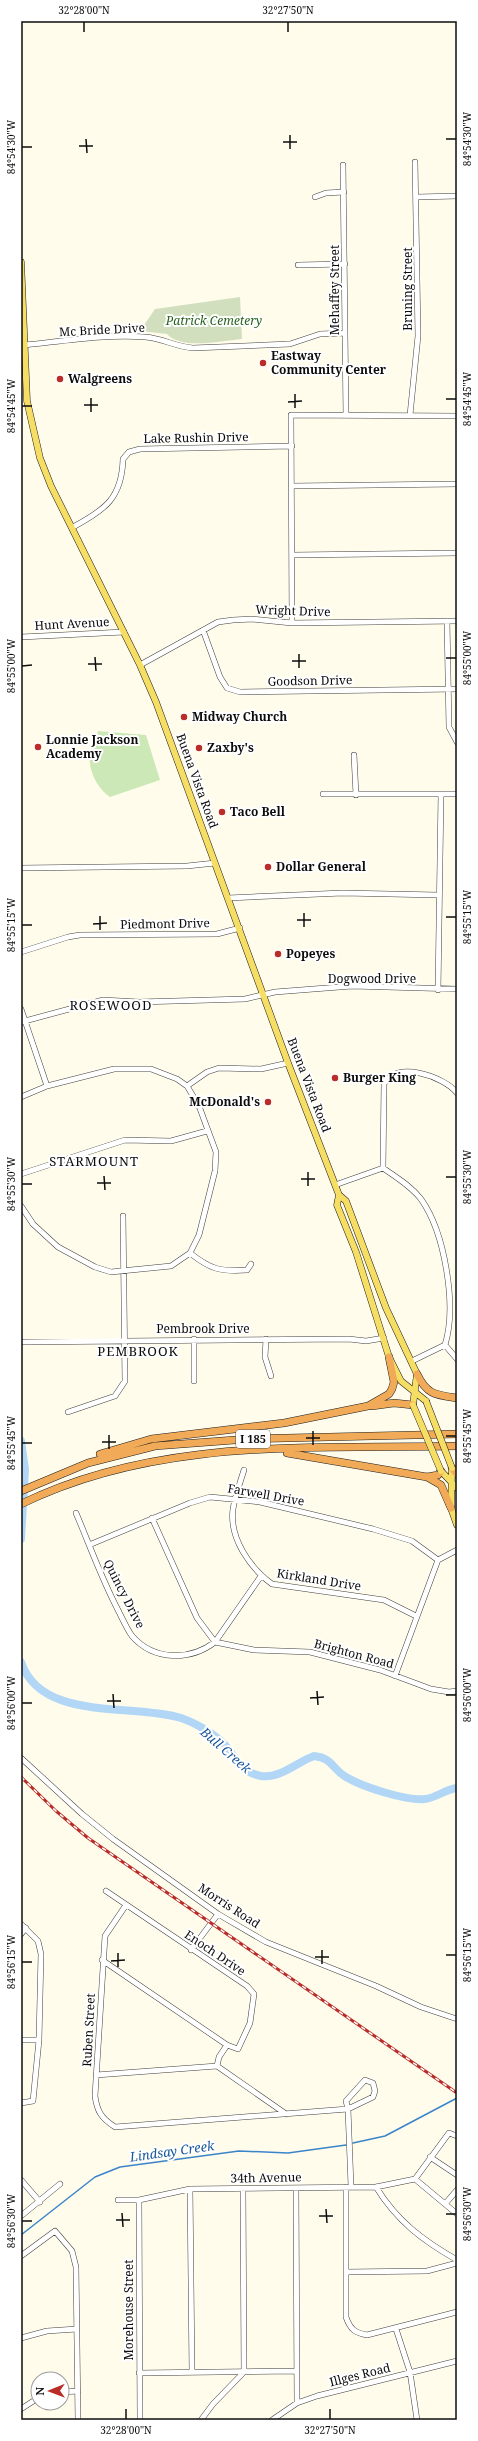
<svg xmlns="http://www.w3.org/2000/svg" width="478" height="2441" viewBox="0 0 478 2441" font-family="'Noto Serif',serif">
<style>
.green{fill:#cce8b7}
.cemetery{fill:#d2dfbe}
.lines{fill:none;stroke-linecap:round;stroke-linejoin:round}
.stream{stroke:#3a85ca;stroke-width:1.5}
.river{stroke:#b2d6f5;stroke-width:8}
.minor-casing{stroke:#3f3f3f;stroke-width:6}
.major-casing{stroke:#1d1d1d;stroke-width:7}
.highway-casing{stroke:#1d1d1d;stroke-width:8}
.minor{stroke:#fff;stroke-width:5}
.major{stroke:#f6de65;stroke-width:6}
.highway{stroke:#f1aa57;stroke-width:7}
.rail-casing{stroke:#b92c27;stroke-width:3}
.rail{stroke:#fff;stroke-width:1.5;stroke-dasharray:4.5;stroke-linecap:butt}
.major-bridge-casing{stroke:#1d1d1d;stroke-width:7;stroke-linecap:butt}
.major-bridge{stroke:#f6de65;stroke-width:6}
.ticks{fill:none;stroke:#0c0c0c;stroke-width:1.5}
.poi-dot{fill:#b92c27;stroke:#fff;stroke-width:1.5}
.labels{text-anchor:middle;stroke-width:4;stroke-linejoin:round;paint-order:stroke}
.shield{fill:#fff;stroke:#555;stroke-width:1}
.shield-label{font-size:11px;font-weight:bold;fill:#0c0c0c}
.street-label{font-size:12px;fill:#0c0c0c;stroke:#fff}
.park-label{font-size:12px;font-style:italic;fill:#27621e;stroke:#fff}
.poi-label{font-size:12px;font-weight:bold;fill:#0c0c0c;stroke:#fff;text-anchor:start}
.neighbourhood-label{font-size:13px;letter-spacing:1px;fill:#0c0c0c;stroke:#fff}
.water-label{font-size:13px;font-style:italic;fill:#18579b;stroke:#fff}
.neatline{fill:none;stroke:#0c0c0c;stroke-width:1.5}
.ticks-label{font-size:10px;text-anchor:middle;fill:#0c0c0c}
</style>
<rect width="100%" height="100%" fill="#fffcec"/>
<!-- green -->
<path class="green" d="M98,731l48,4 14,45 -50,17c-13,-9 -22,-26 -20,-43 1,-7 6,-16 8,-23z"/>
<!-- cemetery -->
<path class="cemetery" d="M240,297l2,42c-21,2 -61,11 -75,-5l-27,-3 15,-22z"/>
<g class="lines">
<!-- stream -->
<path class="stream" d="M353,2143l32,-7 72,-38
M21,2235l74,-58 25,-10 119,-16 49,2 58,-8"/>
<!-- river -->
<path class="river" d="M21,1441l4,28 -4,70
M21,1662c20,60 111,41 160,56 15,5 33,16 44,27 12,14 15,27 36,31 19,3 36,-14 53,-20 19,2 18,13 32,21 17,10 60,24 79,22 11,-1 21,-10 32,-11"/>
<!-- minor casing -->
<g class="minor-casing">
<path id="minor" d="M343,165l3,250
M315,197l11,-4 18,-1
M417,197l40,-1
M298,265l47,-1
M25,345c39,-4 81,-11 120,-8 17,1 31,10 48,11l97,-4 30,-10 25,-1
M410,415l8,-79 -3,-174
M292,486l165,-2
M73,527c32,-17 49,-29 50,-68l6,-7 11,-3 152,-3
M293,555l164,-2
M447,621l2,106 8,15
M292,623l-1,-208 166,1
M203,630l17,47 7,11 13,4 217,-3
M21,637l103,-5
M140,665l78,-43 15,-2 19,-1 40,4 165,-2
M354,755l2,40
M323,794h134
M21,868l166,-2 28,-3
M228,898l115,-5 95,2
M21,952l47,-15 12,-2 137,-1 23,-6
M438,990l3,-196
M21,1009l26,77
M21,1022l82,-22 36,2 106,-3 30,-7 77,-6 105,3
M187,1086l20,-14 12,-4 42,1 27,-6
M21,1097l26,-11 67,-17h37l26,10 10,7 12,20 17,46 -1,19 -16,64 -9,18 -19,13 -60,6 -16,-5 -37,-20 -25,-23 -12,-18
M383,1168l1,-84c11,-24 60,-8 73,9
M21,1174l104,-34 46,1 36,-10
M335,1185l48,-17c13,9 28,18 38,31 24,34 36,107 24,146
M190,1253c20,16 30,19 57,17l4,-6
M194,1339v42
M266,1339l-1,18 6,19
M23,1342l326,-3 17,2 18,-3
M445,1345l12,14
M412,1361l33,-16
M68,1412l47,-16 10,-15 -2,-165
M244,1470c-4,13 -9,26 -11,39 -4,29 17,59 39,75l112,16 32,16
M76,1513c14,33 26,67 43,99 4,8 8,17 13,24 22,25 58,25 83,6l46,-66
M152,1518l45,100 18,24 39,8 56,2 70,18 51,19 18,3 8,-1
M89,1545l101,-42 20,-6 50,5 113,27 39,12 26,19
M395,1676l43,-116 19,-10
M21,1758l61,56 31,25 105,75 48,28 110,44 45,21 36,12
M126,1905l-21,31 -10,160c2,15 6,22 20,31l233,-18 25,-12 2,-6 -2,-8 -8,-3 -19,21 2,8 3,77
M21,1924l17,17 3,13 -2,86 -6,61 -12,2
M21,1934l5,-6
M191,1950l27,-36
M102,1960l125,85 11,4 12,-26 4,-29 -7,-8 -141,-95
M21,2040h18
M217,2066l2,-9 8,-12
M96,2075l121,-9 69,48
M430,2157l27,18
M415,2179l34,-46 8,3
M415,2179l42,35
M21,2180l19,22
M346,2187v130c4,12 9,16 21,18l90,-23
M376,2187c21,34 46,53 81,73
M296,2188l1,215
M190,2189l2,183
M118,2200h21l51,-11 186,-2 39,-8
M139,2200l1,220
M445,2204l12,-14
M21,2216l39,-32
M21,2256l34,-25 17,20 4,16 2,153
M346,2272l81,-1 30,-8
M396,2329l14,43 7,48
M21,2338l26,-7 30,-2
M139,2373l158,-2
M62,2392l16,-1
M21,2409l17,-11
M201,2420l12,-16 31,-32 -1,-183
M272,2420l25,-17 20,-7 140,-35"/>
</g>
<!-- major casing -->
<g class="major-casing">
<path id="major" d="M21,262l6,139 13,57 11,28 89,179 16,37 132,361 51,132 7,6 40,107 31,66 -4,31
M339,1195l-2,10 19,47 33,105 12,24 25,20
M452,1468l-1,40 6,17
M441,1471l16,17"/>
</g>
<!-- highway casing -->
<g class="highway-casing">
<path id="highway" d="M417,1374c10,21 19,21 40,24
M372,1406l22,-3 19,2
M287,1453l140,24 11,-2 3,-4
M100,1454l51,-15 133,-16 84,-17 21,-12 3,-5 2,-7 -5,-25
M452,1468l5,6
M427,1477l14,8 10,23
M21,1491l67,-28 67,-17 93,-7 209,-5
M21,1504c137,-67 288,-55 436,-58"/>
</g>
<!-- minor -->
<use href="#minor" class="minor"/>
<!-- major -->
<use href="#major" class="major"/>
<!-- highway -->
<use href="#highway" class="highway"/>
<!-- rail casing -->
<g class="rail-casing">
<path id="rail" d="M21,1777l35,34 32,27 369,255"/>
</g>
<!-- rail -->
<use href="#rail" class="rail"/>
<!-- major-bridge casing -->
<g class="major-bridge-casing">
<path id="major-bridge" d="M426,1401l26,67
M413,1405l28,66"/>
</g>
<!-- major-bridge -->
<use href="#major-bridge" class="major-bridge"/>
</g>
<!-- ticks -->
<path class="ticks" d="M84,22v10M288,22v10M290,135v14M86,139l1,14M446,139h10M283,142h14M79,146h14M22,147h10M295,394v14M91,398v14M446,399h10M288,402l14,-1M84,405h14M22,406h10M299,654v14M95,657l1,14M446,658h10M292,661h14M88,664h14M22,666l10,-1M304,913v14M100,916v14M446,917h10M297,920h14M93,924l14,-1M22,925h10M308,1172v14M104,1176l1,14M446,1177h10M301,1179h14M97,1183h14M22,1184h10M313,1431v14M109,1435v14M446,1436h10M306,1438h14M102,1442h14M22,1443h10M317,1691l1,14M113,1694l1,14M446,1695h10M310,1698l14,-1M107,1701h14M22,1703h10M322,1950v14M118,1953v14M446,1955h10M315,1957h14M111,1961l14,-1M22,1962h10M326,2209l1,14M122,2213l1,14M446,2214h10M319,2216h14M116,2220h14M22,2221h10M126,2409v10M330,2409v10"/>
<!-- markers -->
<g class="poi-dot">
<circle cx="263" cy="363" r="4"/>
<circle cx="60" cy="379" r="4"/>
<circle cx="184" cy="717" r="4"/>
<circle cx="38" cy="747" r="4"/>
<circle cx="199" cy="748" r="4"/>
<circle cx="222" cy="812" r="4"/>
<circle cx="268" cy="867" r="4"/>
<circle cx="278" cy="954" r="4"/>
<circle cx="335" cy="1078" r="4"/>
<circle cx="268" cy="1102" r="4"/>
</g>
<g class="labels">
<!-- shield labels -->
<rect class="shield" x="236" y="1430" width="34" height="18" rx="3"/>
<g class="shield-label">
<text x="253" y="1443">I 185</text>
</g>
<!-- street labels -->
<g class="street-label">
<text transform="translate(408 289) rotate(-90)" y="4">Bruning Street</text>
<text transform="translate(335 290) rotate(-90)" y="4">Mehaffey Street</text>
<text transform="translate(102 330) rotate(-3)" y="4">Mc Bride Drive</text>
<text transform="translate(196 438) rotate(-1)" y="4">Lake Rushin Drive</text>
<text transform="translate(293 611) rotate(2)" y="4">Wright Drive</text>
<text transform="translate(72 624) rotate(-3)" y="4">Hunt Avenue</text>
<text transform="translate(310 681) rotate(-1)" y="4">Goodson Drive</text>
<text transform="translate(197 781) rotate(70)" y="4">Buena Vista Road</text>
<text transform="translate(165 924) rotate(-1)" y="4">Piedmont Drive</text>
<text x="372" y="983">Dogwood Drive</text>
<text transform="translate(309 1085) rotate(69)" y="4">Buena Vista Road</text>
<text x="203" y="1333">Pembrook Drive</text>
<text transform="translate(266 1495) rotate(10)" y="4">Farwell Drive</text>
<text transform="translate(319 1580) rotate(9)" y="4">Kirkland Drive</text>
<text transform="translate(124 1594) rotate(63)" y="4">Quincy Drive</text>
<text transform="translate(354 1654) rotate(15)" y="4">Brighton Road</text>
<text transform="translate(229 1906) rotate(33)" y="4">Morris Road</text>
<text transform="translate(215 1953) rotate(34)" y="4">Enoch Drive</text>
<text transform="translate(89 2030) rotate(-87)" y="4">Ruben Street</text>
<text transform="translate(266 2178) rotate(-1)" y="4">34th Avenue</text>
<text transform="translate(129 2310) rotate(-90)" y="4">Morehouse Street</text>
<text transform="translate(360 2375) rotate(-14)" y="4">Illges Road</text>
</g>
<!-- park labels -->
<g class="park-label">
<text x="214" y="325">Patrick Cemetery</text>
</g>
<!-- poi labels -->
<g class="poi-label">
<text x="271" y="360">Eastway<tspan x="271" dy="14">Community Center</tspan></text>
<text x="68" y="383">Walgreens</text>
<text x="192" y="721">Midway Church</text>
<text x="46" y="744">Lonnie Jackson<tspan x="46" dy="14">Academy</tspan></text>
<text x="207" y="752">Zaxby's</text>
<text x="230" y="816">Taco Bell</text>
<text x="276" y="871">Dollar General</text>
<text x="286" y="958">Popeyes</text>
<text x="343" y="1082">Burger King</text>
<text x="260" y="1106" text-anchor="end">McDonald's</text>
</g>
<!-- neighbourhood labels -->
<g class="neighbourhood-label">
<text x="111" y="1010">ROSEWOOD</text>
<text x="94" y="1166">STARMOUNT</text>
<text x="138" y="1356">PEMBROOK</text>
</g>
<!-- water labels -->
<g class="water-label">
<text transform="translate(226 1750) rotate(41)" y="5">Bull Creek</text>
<text transform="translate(172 2151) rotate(-8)" y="5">Lindsay Creek</text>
</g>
</g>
<!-- border -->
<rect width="478" height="2441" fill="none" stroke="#ffffff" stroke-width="44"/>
<!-- north arrow -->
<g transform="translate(50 2391) rotate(269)"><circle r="19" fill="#ffffff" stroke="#9e9e9e"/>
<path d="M0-3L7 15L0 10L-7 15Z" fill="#b92c27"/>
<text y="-6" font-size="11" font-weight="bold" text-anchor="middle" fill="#0c0c0c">N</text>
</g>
<rect x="22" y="22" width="434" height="2397" class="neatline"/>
<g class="ticks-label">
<text x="84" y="14">32°28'00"N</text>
<text x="288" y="14">32°27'50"N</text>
<text transform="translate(467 139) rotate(-90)" y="4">84°54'30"W</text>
<text transform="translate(11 147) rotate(-90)" y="4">84°54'30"W</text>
<text transform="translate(467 399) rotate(-90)" y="4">84°54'45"W</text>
<text transform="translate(11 406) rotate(-90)" y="4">84°54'45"W</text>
<text transform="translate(467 658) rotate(-90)" y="4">84°55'00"W</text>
<text transform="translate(11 666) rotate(-90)" y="4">84°55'00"W</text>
<text transform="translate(467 917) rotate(-90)" y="4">84°55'15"W</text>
<text transform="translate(11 925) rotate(-90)" y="4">84°55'15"W</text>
<text transform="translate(467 1177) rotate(-90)" y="4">84°55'30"W</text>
<text transform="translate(11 1184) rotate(-90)" y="4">84°55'30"W</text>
<text transform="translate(467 1436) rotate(-90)" y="4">84°55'45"W</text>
<text transform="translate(11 1443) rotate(-90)" y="4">84°55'45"W</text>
<text transform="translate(467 1695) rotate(-90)" y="4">84°56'00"W</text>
<text transform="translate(11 1703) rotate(-90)" y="4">84°56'00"W</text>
<text transform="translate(467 1955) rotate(-90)" y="4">84°56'15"W</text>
<text transform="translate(11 1962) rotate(-90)" y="4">84°56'15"W</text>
<text transform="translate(467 2214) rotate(-90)" y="4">84°56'30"W</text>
<text transform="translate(11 2221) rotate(-90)" y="4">84°56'30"W</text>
<text x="126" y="2434">32°28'00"N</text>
<text x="330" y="2434">32°27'50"N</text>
</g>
</svg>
